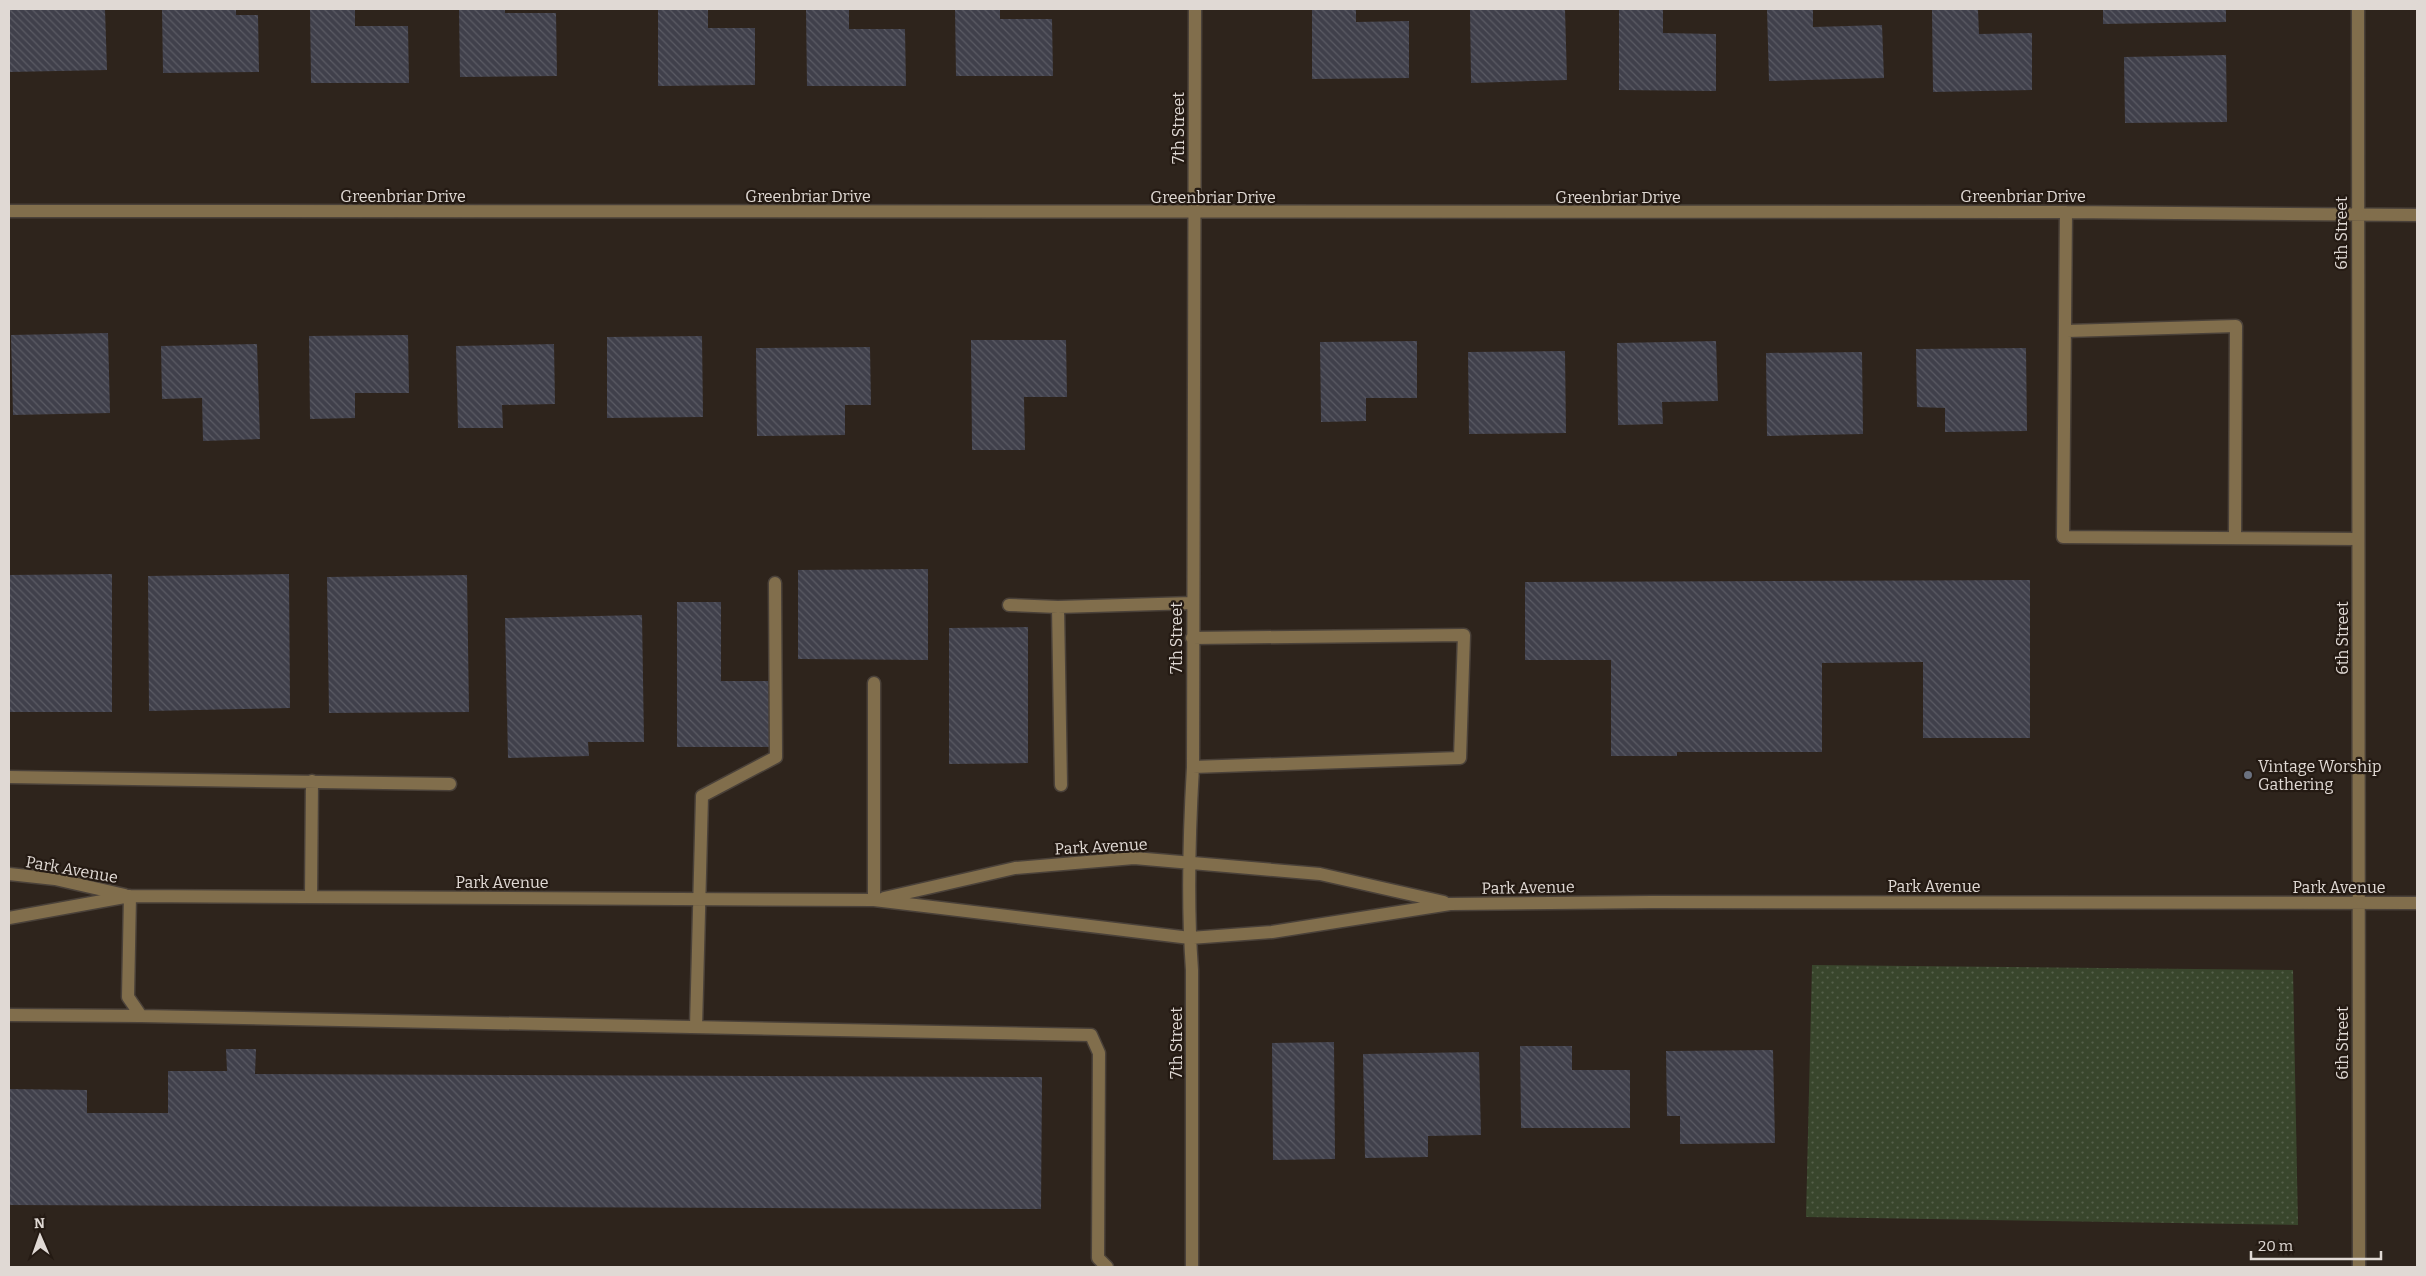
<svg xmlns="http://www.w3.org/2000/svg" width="2426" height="1276" viewBox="0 0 2426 1276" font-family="Bitter,serif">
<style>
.grass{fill:url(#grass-dots)}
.building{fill:url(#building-back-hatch)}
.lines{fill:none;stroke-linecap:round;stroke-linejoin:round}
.minor-casing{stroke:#4a4139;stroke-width:15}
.minor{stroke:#816e4c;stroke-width:12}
.worship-dot{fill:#6b7280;stroke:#241a13;stroke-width:2}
.labels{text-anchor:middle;stroke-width:4.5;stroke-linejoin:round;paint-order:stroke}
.street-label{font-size:16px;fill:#e0d9d4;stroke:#241a13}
.poi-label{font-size:16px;fill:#e0d9d4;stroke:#241a13;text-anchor:start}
</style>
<defs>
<pattern id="grass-dots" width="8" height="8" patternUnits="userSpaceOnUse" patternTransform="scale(1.25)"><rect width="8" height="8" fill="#39462c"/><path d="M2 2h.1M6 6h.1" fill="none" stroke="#55604a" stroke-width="1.8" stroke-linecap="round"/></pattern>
<pattern id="building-back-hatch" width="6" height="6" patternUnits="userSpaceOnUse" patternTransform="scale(1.25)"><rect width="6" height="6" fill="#40404b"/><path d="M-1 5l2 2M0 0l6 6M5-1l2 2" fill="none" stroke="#5b5b64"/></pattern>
</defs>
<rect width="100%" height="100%" fill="#2e241c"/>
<!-- grass -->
<path class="grass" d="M1812,965l481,5 5,255 -492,-8z"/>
<!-- building -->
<path class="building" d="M9,9h96l2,61 -98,2z
M162,9h74v6h22l1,57 -96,1z
M310,9h45v17h53l1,57h-98z
M459,9h46v4h51l1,63 -97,1z
M658,9h50v19h47v57l-97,1z
M806,9h43v20h56l1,57h-99z
M955,9h45v10h52l1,57h-97z
M1312,9h44v13l53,-1v57l-97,1z
M1470,9h95l2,71 -96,3z
M1619,9h44v24l53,1v57l-97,-1z
M1767,9h46v18l69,-2 2,53 -115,3z
M2103,9h123v13l-123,2z
M1932,10h46l1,24 53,-1v57l-99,2z
M2226,55l1,67 -102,1 -1,-66z
M108,333l2,80 -97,2 -2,-80z
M408,335l1,58h-54v25l-45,1 -1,-83z
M702,336l1,81 -96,1v-81z
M971,340h95l1,57h-43l1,53h-53z
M1417,341v57h-51v23l-45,1 -1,-80z
M1716,341l2,60 -56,1 1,22 -45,1 -1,-82z
M257,344l3,95 -57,2 -1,-43 -40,1 -1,-53z
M554,344l1,60 -53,1 1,23h-45l-2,-82z
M870,347l1,58h-26v30l-88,1 -1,-88z
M2026,348l1,83 -82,1v-24l-28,-1 -1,-58z
M1565,351l1,82 -97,1 -1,-82z
M1862,352l1,82 -96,2 -1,-83z
M928,569v91l-130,-1v-89z
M112,574v138h-103v-137z
M289,574l1,134 -141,3 -1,-135z
M467,575l2,137 -140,1 -2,-136z
M2030,580v158h-107v-76l-101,1v89h-145v4h-66v-96h-86v-78z
M677,602h44v79h48l1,66h-93z
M642,615l2,127h-56l1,14 -81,2 -3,-140z
M1028,627v136l-79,1v-136z
M1334,1042l1,117 -62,1 -1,-117z
M1520,1046h52v24h58v58h-109z
M226,1049h30l-1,25 787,3 -1,132 -1032,-4v-116l78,1v23h81v-42h59z
M1773,1050l2,93 -95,1v-28h-13l-1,-65z
M1479,1052l2,83 -53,1v21l-63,1 -2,-104z"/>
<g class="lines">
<!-- minor casing -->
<g class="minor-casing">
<path id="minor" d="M2358,9l1,1258
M9,211l2057,1 351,3
M2066,212l-3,325 295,2
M2067,331l169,-5 -1,211
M1009,605l49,2
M1192,638l272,-3 -4,123 -267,9
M9,777l441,7
M1061,785l-3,-178 134,-4
M9,874l46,5 70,16
M130,896l-2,101 13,19 950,19 8,18 -1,205 9,9
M311,897l1,-116
M884,898l131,-30 119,-10 186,16 124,28
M874,900v-217
M9,918l121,-22 744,4 316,38 82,-6 178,-28 202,-2 765,1
M9,1015l132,1
M696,1027l6,-231 74,-39 -1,-174
M1192,1267v-297c-5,-67 -3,-135 1,-203l2,-758"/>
</g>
<!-- minor -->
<use href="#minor" class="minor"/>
</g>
<!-- markers -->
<circle class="worship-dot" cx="2248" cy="775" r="5"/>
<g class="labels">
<!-- street labels -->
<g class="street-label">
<text transform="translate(1178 128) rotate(-90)" y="6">7th Street</text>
<text x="403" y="202">Greenbriar Drive</text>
<text x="808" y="202">Greenbriar Drive</text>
<text x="2023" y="202">Greenbriar Drive</text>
<text x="1213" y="203">Greenbriar Drive</text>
<text x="1618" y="203">Greenbriar Drive</text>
<text transform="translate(2341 233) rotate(-90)" y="6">6th Street</text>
<text transform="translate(1176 638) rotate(-90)" y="6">7th Street</text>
<text transform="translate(2342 638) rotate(-90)" y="6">6th Street</text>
<text transform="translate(1101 846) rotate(-3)" y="6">Park Avenue</text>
<text transform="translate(72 869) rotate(10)" y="6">Park Avenue</text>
<text x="502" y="888">Park Avenue</text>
<text x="1934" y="892">Park Avenue</text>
<text transform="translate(1528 887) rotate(-1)" y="6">Park Avenue</text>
<text x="2339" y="893">Park Avenue</text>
<text transform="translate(1176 1043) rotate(-90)" y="6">7th Street</text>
<text transform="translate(2342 1043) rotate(-90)" y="6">6th Street</text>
</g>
<!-- poi labels -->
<g class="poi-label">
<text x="2258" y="772">Vintage Worship<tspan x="2258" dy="18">Gathering</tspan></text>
</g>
</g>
<!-- border -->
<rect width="2426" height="1276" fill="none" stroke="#e0d9d4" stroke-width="20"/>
<!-- north arrow -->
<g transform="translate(40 1236) rotate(358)" stroke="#241a13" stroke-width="4" paint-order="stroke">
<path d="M0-4L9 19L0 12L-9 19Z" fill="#e0d9d4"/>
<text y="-8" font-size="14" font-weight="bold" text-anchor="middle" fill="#e0d9d4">N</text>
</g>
<!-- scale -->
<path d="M2251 1251v8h130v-8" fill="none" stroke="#e0d9d4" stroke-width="2.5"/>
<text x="2258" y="1251" font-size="15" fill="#e0d9d4" stroke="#241a13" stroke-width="4" paint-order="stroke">20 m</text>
</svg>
